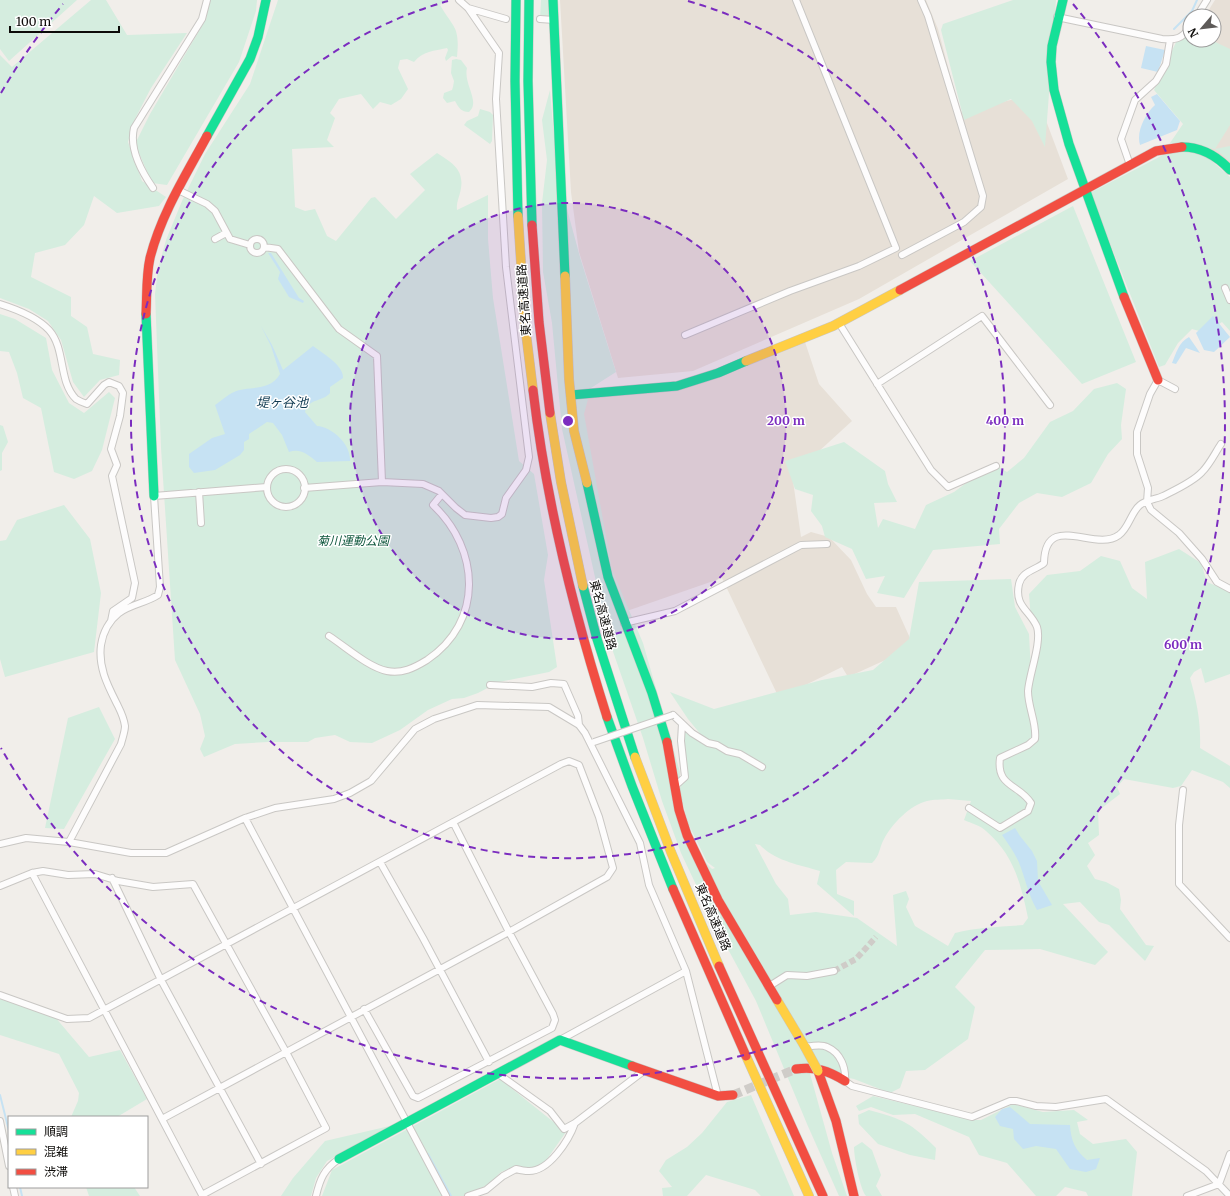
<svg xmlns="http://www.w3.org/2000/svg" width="1230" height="1196" viewBox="0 0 1230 1196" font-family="Merriweather,'Noto Sans JP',serif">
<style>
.built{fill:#e7e0d7}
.green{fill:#d5eddf;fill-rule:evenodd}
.water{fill:#c6e2f3}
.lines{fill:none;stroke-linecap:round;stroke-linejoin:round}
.stream{stroke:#c6e2f3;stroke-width:2}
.street-tunnel{stroke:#cfccc8;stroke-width:6;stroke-dasharray:6 3;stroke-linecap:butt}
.secondary-tunnel{stroke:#cfccc8;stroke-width:9;stroke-dasharray:9 4.5;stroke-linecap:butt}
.street-casing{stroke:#c9c7c4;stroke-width:8}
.fast-casing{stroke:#c9c7c4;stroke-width:10}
.slow-casing{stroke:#c9c7c4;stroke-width:10}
.jam-casing{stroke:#c9c7c4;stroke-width:10}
.street{stroke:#fdfcfc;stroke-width:6}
.fast{stroke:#16e098;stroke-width:9}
.slow{stroke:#ffcf43;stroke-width:9}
.jam{stroke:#f24e42;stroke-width:9}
.street-bridge-casing{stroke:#c9c7c4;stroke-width:8;stroke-linecap:butt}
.slow-bridge-casing{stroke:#c9c7c4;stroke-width:10;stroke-linecap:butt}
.street-bridge{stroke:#fdfcfc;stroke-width:6}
.slow-bridge{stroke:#ffcf43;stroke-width:9}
.ring{fill:none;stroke:#7b2cbf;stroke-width:2;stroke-dasharray:7 5}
.labels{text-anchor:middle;stroke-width:3;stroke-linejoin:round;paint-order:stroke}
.street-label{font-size:12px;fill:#0d0b09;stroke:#fff}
.park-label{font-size:12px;font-style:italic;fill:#0e573d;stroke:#fff}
.water-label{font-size:13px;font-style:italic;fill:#123c53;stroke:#fff}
.centre{fill:#7b2cbf;stroke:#fff;stroke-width:2}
.ring-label{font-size:12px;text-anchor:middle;font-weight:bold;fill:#7b2cbf;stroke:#fff;stroke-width:3;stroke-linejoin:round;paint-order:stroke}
</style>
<rect width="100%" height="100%" fill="#f1eeea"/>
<!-- built -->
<path class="built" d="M560,0h366l12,29 22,83 76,-18 32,85 -209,120 -166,72 -75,7 -39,-126 -8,-60z
M1215,0h15v165l-38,-31 -2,-94h24v-24h-9z
M805,342l14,42 33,37 -35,32 -26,14 10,70 10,-5 18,5 22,23 16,34 9,13h20l18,40 -66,30 -6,-10 -63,31 -57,-120 -98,34 -17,-47 -29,-167 99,-8z"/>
<!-- green -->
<path class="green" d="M0,0h77l-68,61 -9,-12z
M91,0h15l21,35 60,-2 -36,55 -16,31 -7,23 14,39 24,16 -7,9 -42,7 -23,-17 -10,29 -19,20 -30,8 -4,24 40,20v19l16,11 6,27 27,6 -1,15 -19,5 -16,17 -11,-15 -12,-42 -13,-19 -19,-12 -29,-11v-243l12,12z
M209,0h48l-1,11 -17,51 -72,123 -15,-2 -17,-39 15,-30 56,-95z
M278,0h168l-6,5c14,24 20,21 17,52l-5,-1 -6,5 -1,-3 3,-8 -1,-2c-13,3 -24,3 -33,14l-7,-3 -7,1 -2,8 10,21 -7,10 -10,6 -11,-3 -7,7 -12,-15 -22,5 -9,14 5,5 -8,22 7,7 -42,2 3,58 10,4 10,-2 12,27 9,5 35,-43 4,-1 21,22 29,-29 -15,-16 27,-21c14,9 27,16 24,35 -1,8 -5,14 -4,22l31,-15v44l5,59 26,163 15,13 14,81 -4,25 13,87 -8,5 -50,10 -21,11 -14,5 -12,1 -24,11 -28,20 -28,13 -22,-1 -15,-7 -20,3 -7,4h-40l-33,2 -31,13 -4,-8 5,-13 -5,-22 -25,-54 -14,-212 -6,-154 3,-25 8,-29 16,-39 23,-47 45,-70z
M541,0h12l1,20 -14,-1z
M1013,0h43l-11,147 -13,-26 -21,-22 -47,21 -23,-90 2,-6z
M1190,30v10h21l19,9v76l-15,24 15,-3v15l-15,-12 -45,-6 13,-19 -29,-34 23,-50z
M456,59l5,1 6,8c-4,16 14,34 2,44 -8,0 -10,-4 -14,-11l-8,2 -4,-5 1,-5 8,-3 1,-3 1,-6 -3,-8 1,-13z
M550,90l7,82 23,85 36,115 -25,16 -7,26 28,156 31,73 37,129v16l5,-11 -3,-47 25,12 -19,-23 -18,-27 44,17 108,-29 51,-10 36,-31 10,-57 92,-3 4,28 14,27 2,38 6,-35 -6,-17 -2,-26 18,-19 33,-4 21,-15 19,5 12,27 15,11 -2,-37 34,-13 22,14 6,19 23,10v82l-25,9 -4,-15 -7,4 -4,6c7,24 11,45 10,70l30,18v22l-7,-6 -31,-12 -11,16 -8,2 -49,-9 -7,8 3,7 -22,17 1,24 -11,8 7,12 -8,11 8,13 11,3 13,7 2,11 -1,9 26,36 8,1 -9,15 -36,-36 -10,-3 -19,-20 -17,2 45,48 -13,13 -55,-16 -55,1 -30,37 20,20 -7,32 -43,31 -19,1 -6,17 -10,5 -36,-14 -45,-9 23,83 15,43h-8l-32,-72 -51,-123 -40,-74 -35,-74 -19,-52 -19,-63 -34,-98 -47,-211 -10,-106 -9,-51 -1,-69 5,-43 -5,-40zM680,792l8,31 19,39 8,6 -3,1 -18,-18 -14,-52zM948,799l23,2 -7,19c7,3 17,6 22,11 28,24 35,53 42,87l-5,7c-23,2 -46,2 -68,8l-7,13 -33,-20 -9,-19 3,-8 -3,-8 -13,4 4,51 -40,-28 -41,-6 -26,3 -2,-16 -12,-15 -21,-40 5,1c15,16 40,20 60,26l-3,13 37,32v-15l-17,-7 -1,-24 10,-8 26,1c8,-7 7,-15 12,-24 8,-15 26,-34 43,-38 7,-2 15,-1 21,-2z
M480,109l10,3 3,3 -1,26 -2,3 -26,-19 3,-4 11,-5z
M1184,150l22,6 24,21v154l-8,-9 -16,11 -14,-4 -14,14 -13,22 -6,2 -69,-174 73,-38z
M1073,206l63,156 -54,22 -112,-123z
M0,314l15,5 31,19 6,32 17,33 15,10 25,-21 6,6 -13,52 -10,21 -18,8 -20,-7 -13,-64 -18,-10 -6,-25 -8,-21 -9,-1z
M1117,383l9,6 -5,36 1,14 -14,15 -17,29 -29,14 -25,-4 -18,10 -20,26 1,15 -67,6 -29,48 -27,-5 8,-17 -19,3 -14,-30 -27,-12 -3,-11 -11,-15 2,-16 -18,-6 -10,-28 59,-19 41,29 3,13 9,18 -23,1 4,25 5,-9 32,10 11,-24 28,-13 38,-28 15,8 17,-14 26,-36 23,-11 21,-22z
M0,425l3,1 5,16 -6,11v17l-2,1z
M64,505l26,34 11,54 -7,59 -89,25 -5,-18v-118l6,-1 11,-20z
M99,707l16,32 -51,90 -19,-1 23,-110z
M0,999l55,18 34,40 31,-7 27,49 -30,18h-46l7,-16 1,-8 -20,-39 -59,-19z
M500,1079l66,53 -21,30 -10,5h-20l-14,5 -11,11 -23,13h-145l10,-26z
M751,1095l43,101h-33l-6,-6 -49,-15 -19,21h-24l-1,-8 10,-1 -13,-16 7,-11 21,-13 15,-14 25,-31z
M873,1096l100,24h8l32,-16 30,8 31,-2 14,10 -11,2 3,12 13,10 33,-5 11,13 -5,44h-44l-2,-4 -21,-5 -9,9h-20l-29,-33 -28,-8 -10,-18 -54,-23 -22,1 -22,-8 -12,4 -3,-5z
M869,1110c34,9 42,13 67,38l-1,12 -25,-5 -32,-11 -19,-20 -1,-9z
M394,1125l-67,36 -11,17 -5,18h-30l12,-18 32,-37z
M862,1142l10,8 9,25 -5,11 6,10h-16c-6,-7 -12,-39 -12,-49z
M86,1187h48l6,9h-51z"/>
<!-- water -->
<path class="water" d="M1146,46l19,4 -7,22 -17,-4z
M1157,94l23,27 -3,9 -37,15c-4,-13 5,-31 15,-40l-4,-8z
M268,253h3l28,45 5,3 -1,2 -14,-6 -11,-18 2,-7z
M1213,316l17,21 -16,15 -10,-2 -8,-17z
M261,326l11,19 11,25 30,-24c9,7 31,19 30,32l-13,9v6c-7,9 -22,5 -25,19l12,14c15,1 34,18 33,35l-33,1c-9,-7 -16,-14 -28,-10l-7,-17 -9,-12 -6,-1 -18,12v5l-5,3v8l-4,5 -25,15 -21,3 -5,-6v-13l23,-16 13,-4 -10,-29c6,-4 12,-10 19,-13 13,-6 36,0 46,-18l-9,-28z
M1189,337l11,16 -14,-5 -10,16 -4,-1c4,-10 7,-21 17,-26z
M1015,828l5,8 12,15 5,10 1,20 14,24 -15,5c-8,-14 -11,-28 -16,-42 -4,-12 -12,-23 -19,-33z
M1010,1107l20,17 40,1c1,16 5,25 17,35l13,-2 -4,11 -10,3 -16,-3 -14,-20 -20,-3 -13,3 -9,-10 -1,-10 -13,-3 -5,-9 7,-8z"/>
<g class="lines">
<!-- stream -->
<path class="stream" d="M1174,29l18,-18 5,-11
M0,1095l9,36
M428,1154l23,42
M20,1187l2,9"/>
<!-- street-tunnel -->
<path class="street-tunnel" d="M834,971l22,-12 20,-22"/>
<!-- secondary-tunnel -->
<path class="secondary-tunnel" d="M733,1095l63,-26"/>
<!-- street casing -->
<g class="street-casing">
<path id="street" d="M468,8l38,11
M1197,16l10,-16
M1057,17l105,22c14,1 20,0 28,-12
M540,19l14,1
M1130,165l-9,-26 14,-39 21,-19 10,-17 4,-24
M153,188c-12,-17 -24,-39 -19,-60l68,-109 5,-19
M178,190l29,14 8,7 15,28 20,6
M215,239l11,-6
M250 246a7 7 0 1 1 14 0a7 7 0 1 1-14 0Z
M264,247l14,2 61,80 38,27 5,126
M902,255l62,-33 17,-15 2,-11 -55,-180 -7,-16
M1225,288l5,12
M0,304c16,5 37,13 49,26 17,19 9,51 27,69 3,2 8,4 11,5l17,-19 5,-3 10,4 4,7 -3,23 -9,33 6,16 -5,11 23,107 -3,15 -19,13 -2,10
M839,323l92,147 17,17 48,-21
M685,335l105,-44 69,-25 37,-18 -100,-248
M877,384l105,-68 68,89
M1175,389l-17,-9 -8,14 -13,38v22l11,34 -1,14 4,8 28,23 23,26 15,23 13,7
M267 488a19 19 0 1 1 38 0a19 19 0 1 1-38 0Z
M304,488l78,-6 41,2 16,7 17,17 9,7 26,3 7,-1 4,-3 4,-16 20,-28 3,-13 -23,-190 -10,-168 3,-46 -31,-45 -9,-8
M199,492l2,31
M624,623l51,-12 126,-66 26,-1
M329,636c17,11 39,31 58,35 15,3 27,-3 40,-11 57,-38 53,-111 6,-155l9,-11
M490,685l42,2 19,-4 13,1 14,32 1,9
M673,715l19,18 16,10 9,2 10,6 13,3 22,13
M675,786l10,-9 -4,-36 1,-17
M1183,790l-4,35v59l51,54
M969,808l31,20 28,-17 3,-8c-12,-19 -35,-16 -31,-45l28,-13 7,-6c2,-16 -7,-31 -7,-48 1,-16 14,-49 9,-64 -7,-17 -23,-20 -18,-43 3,-13 17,-14 25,-21 1,-53 51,-10 75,-28 10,-7 12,-23 21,-30 6,-5 17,-6 23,-9 12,-6 30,-14 39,-24 8,-8 13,-19 19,-28
M245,818l201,378
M69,842l52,-98c1,-5 4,-12 4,-18 -1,-7 -4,-14 -7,-20 -10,-20 -20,-38 -17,-61 2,-13 8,-24 18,-32 12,-9 27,-10 39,-18l2,-8 -6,-91 113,-9
M0,844l26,-6 43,4 62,11h35l79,-35 30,-10 59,-9 16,-6 21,-12 44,-52 19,-10 43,-14 72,2 30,18 6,8 55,110 9,42 37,86 32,125
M380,862l43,76 66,124
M112,878l49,102 100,184
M0,886l32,-13 11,-2 25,4 27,-1 23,7 35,6 40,-3 93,168 40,76 -124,67 -170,-322
M768,987l19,-12 20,1 27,-5
M0,995l67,24 22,-1 472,-254 8,-3 10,4 20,52 14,51 -6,9 -98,55 -347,187
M364,1009l49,87 5,2 134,-70 3,-8 -2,-6 -44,-82 -56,-110
M560,1040l126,-69
M805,1047c7,-1 16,-3 22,0 14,6 19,21 18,34l7,5 120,31 38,-16h6l20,5 20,1 50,-8 100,72 24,25
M497,1073l53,38 14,18 11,-6
M0,1121l9,45
M13,1187l2,9
M316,1196c4,-17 8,-27 23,-37
M468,1196l18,-6 17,-14 13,-7c4,1 8,2 12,2 21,1 41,-31 47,-48l70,-53
M1187,1196l32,-12 11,-30"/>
</g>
<!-- fast casing -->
<g class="fast-casing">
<path id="fast" d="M516,0l-1,81 3,135
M529,0l-1,81 4,144
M553,0l12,276
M1063,0l-11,46 -1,16 3,28 15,54 55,153
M207,136l43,-77 8,-22 8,-37
M1182,147c20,0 35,9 48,23
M146,314l8,182
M571,395l106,-9 41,-13 28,-12
M587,483l21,94 44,116 15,49
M583,586l14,53 38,118
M607,717l25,69 41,103
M339,1159l221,-119 72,26"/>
</g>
<!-- slow casing -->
<g class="slow-casing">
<path id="slow" d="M518,216l7,109 8,65
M565,276l4,103 5,52 13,52
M746,361l87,-35 67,-36
M550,413l11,69 22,104
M635,757l36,95 48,114
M777,1000l28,47
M746,1056l63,140"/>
</g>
<!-- jam casing -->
<g class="jam-casing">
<path id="jam" d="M532,225l7,97 11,91
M900,290l256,-139 26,-4
M1124,297l34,83
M146,314c1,-18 0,-38 4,-56 11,-44 36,-83 57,-122
M533,390c13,111 40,220 74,327
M667,742l12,68 8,25 31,65 59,100
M673,889l73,167
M719,966l104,230
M632,1066l86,30 15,-1
M796,1069c19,-3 33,2 49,12
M818,1071l18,50 18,75"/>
</g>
<!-- street -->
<use href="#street" class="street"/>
<!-- fast -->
<use href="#fast" class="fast"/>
<!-- slow -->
<use href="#slow" class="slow"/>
<!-- jam -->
<use href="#jam" class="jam"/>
<!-- street-bridge casing -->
<g class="street-bridge-casing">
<path id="street-bridge" d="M594,742l79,-27"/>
</g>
<!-- slow-bridge casing -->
<g class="slow-bridge-casing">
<path id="slow-bridge" d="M805,1047l13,24"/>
</g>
<!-- street-bridge -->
<use href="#street-bridge" class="street-bridge"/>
<!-- slow-bridge -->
<use href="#slow-bridge" class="slow-bridge"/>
</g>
<!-- distance rings -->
<circle cx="568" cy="421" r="218" fill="#7b2cbf" fill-opacity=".12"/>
<g class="ring">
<circle cx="568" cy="421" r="218"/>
<path d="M688 1A437 437 0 1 1 448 1"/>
<path d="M1 93A655 655 0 0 1 63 4M1073 4A655 655 0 1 1 1 748"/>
</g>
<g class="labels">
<!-- street labels -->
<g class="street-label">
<text transform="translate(524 300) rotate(-94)" y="4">東名高速道路</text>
<text transform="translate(603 615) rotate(75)" y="4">東名高速道路</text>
<text transform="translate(713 917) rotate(67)" y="4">東名高速道路</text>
</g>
<!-- park labels -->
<g class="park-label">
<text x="353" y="545">菊川運動公園</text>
</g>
<!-- water labels -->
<g class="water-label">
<text x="282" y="407">堤ヶ谷池</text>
</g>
</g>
<circle cx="568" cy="421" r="6" class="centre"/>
<g class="ring-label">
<text x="786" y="425">200 m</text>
<text x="1005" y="425">400 m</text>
<text x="1183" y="649">600 m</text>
</g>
<!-- legend -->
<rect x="8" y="1116" width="140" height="72" fill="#ffffff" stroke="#9e9d9d"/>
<rect x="16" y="1129" width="20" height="6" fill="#16e098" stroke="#9e9d9d"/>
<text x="44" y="1136" font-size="12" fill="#0d0b09">順調</text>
<rect x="16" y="1149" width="20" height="6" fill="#ffcf43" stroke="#9e9d9d"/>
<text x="44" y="1156" font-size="12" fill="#0d0b09">混雑</text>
<rect x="16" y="1169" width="20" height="6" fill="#f24e42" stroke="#9e9d9d"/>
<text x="44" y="1176" font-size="12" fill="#0d0b09">渋滞</text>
<!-- north arrow -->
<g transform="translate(1202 28) rotate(242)"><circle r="19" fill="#ffffff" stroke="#9e9d9d"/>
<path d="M0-3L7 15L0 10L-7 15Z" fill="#5d5a58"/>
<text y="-6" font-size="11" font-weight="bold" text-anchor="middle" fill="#0d0b09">N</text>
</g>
<!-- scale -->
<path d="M10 26v6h109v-6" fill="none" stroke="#0d0b09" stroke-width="2"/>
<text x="16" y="26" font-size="12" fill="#0d0b09" stroke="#ffffff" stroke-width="3" paint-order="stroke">100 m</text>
</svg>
